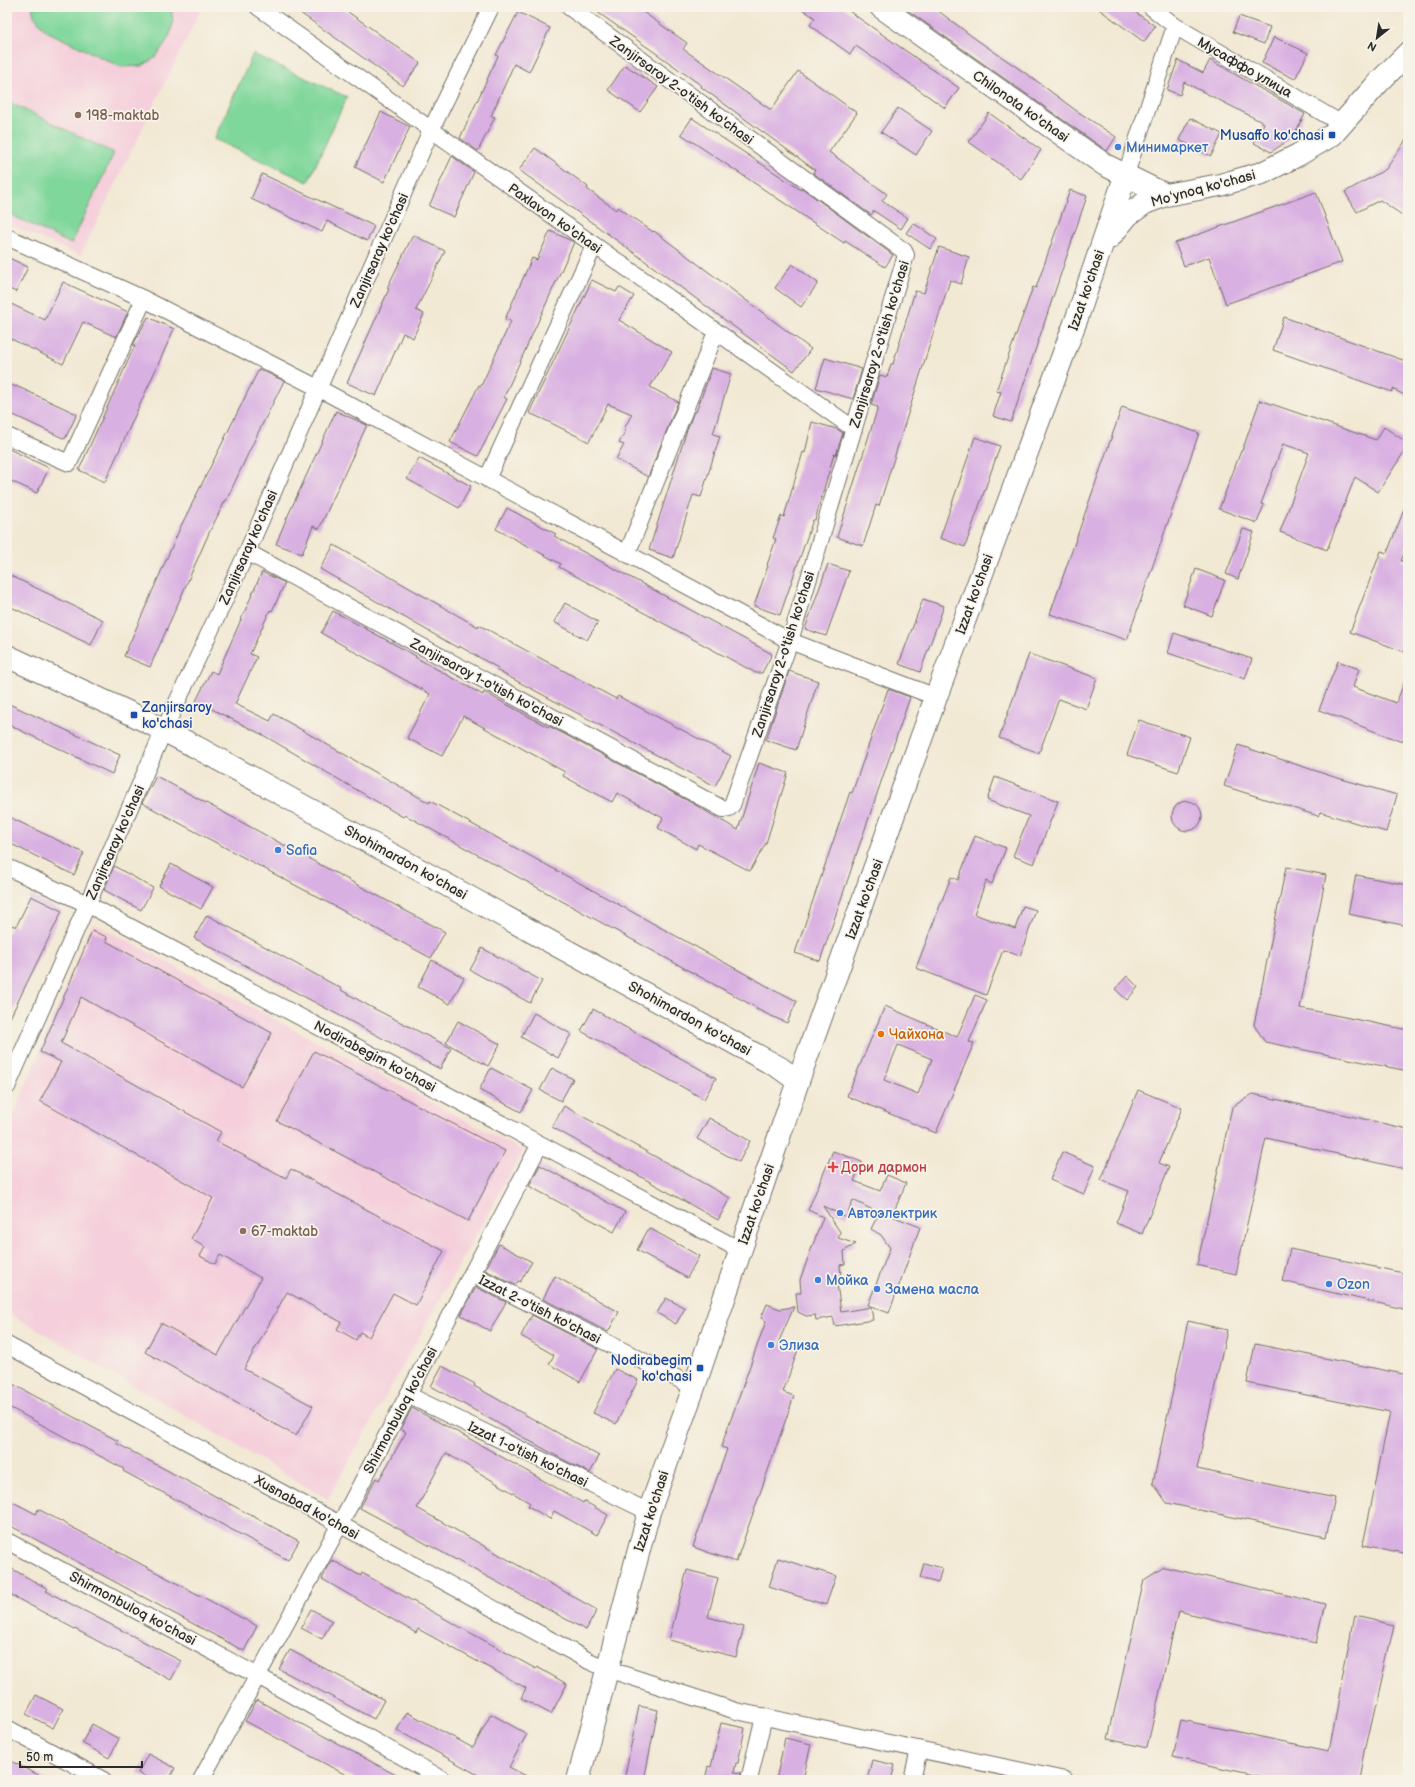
<svg xmlns="http://www.w3.org/2000/svg" width="1415" height="1787" viewBox="0 0 1415 1787" font-family="'Balsamiq Sans',sans-serif">
<style>
.built{fill:#f5cfdb}
.green{fill:#80d79b;stroke:#568163}
.building{fill:#d9b0e2;fill-rule:evenodd}
.lines{fill:none;stroke-linecap:round;stroke-linejoin:round}
.street-casing{stroke:#716e66;stroke-width:18}
.secondary-casing{stroke:#716e66;stroke-width:24}
.street{stroke:#fff;stroke-width:16}
.secondary{stroke:#fff;stroke-width:22}
.education-dot{fill:#8d6e63;stroke:#f7f3e8;stroke-width:1.5}
.transit-dot{fill:#1a4fb4;stroke:#f7f3e8;stroke-width:1.5}
.shop-dot{fill:#3f7fe0;stroke:#f7f3e8;stroke-width:1.5}
.food-dot{fill:#e8710a;stroke:#f7f3e8;stroke-width:1.5}
.health-dot{fill:#e0444e;stroke:#f7f3e8;stroke-width:1.5}
.labels{text-anchor:middle;stroke-width:3.5;stroke-linejoin:round;paint-order:stroke}
.street-label{font-size:14px;fill:#2b2b2b;stroke:#f7f3e8}
.education-label{font-size:14px;fill:#785e54;stroke:#f7f3e8;text-anchor:start}
.transit-label{font-size:14px;fill:#164399;stroke:#f7f3e8;text-anchor:end}
.shop-label{font-size:14px;fill:#366cbe;stroke:#f7f3e8;text-anchor:start}
.food-label{font-size:14px;fill:#c56008;stroke:#f7f3e8;text-anchor:start}
.health-label{font-size:14px;fill:#be3a42;stroke:#f7f3e8;text-anchor:start}
</style>
<rect width="100%" height="100%" fill="#f7f3e8"/>
<filter id="ink" filterUnits="userSpaceOnUse"><feTurbulence type="fractalNoise" baseFrequency=".025" numOctaves="2"/><feDisplacementMap in="SourceGraphic" scale="8" xChannelSelector="R" yChannelSelector="G"/><feConvolveMatrix kernelMatrix="1 2 1 2 8 2 1 2 1" color-interpolation-filters="sRGB"/></filter>
<filter id="wash" filterUnits="userSpaceOnUse"><feTurbulence type="fractalNoise" baseFrequency=".012" numOctaves="4" result="noise"/><feDisplacementMap in="SourceGraphic" scale="16" xChannelSelector="R" yChannelSelector="G"/><feGaussianBlur stdDeviation="0.9" result="paint"/><feColorMatrix in="noise" values="0 0 0 0 0 0 0 0 0 0 0 0 0 0 0 0 0 1.4 0 .05"/><feComposite in="paint" operator="in"/></filter>
<g filter="url(#wash)">
<rect width="100%" height="100%" fill="#f2e9d4"/>
<!-- built -->
<path class="built" d="M7,7h195l-122,249 -73,-33z
M93,923l430,228 -195,348 -321,-187v-181z"/>
<!-- green -->
<path class="green" d="M32,7h139l2,16 -4,14 -13,20 -14,9 -21,1 -75,-36 -12,-15z
M253,54l94,43 -39,85 -94,-43z
M7,101l107,52 -43,91 -64,-31z"/>
<g id="blocks">
<!-- building -->
<path class="building" d="M292,7h49l79,56 -17,23z
M590,7h46l51,36 -4,6 88,61 27,-39 24,17 35,25 -28,39 58,42 -5,7 26,17 -7,11 -27,-18 -3,4 -58,-42 2,-3 -114,-83 1,-1 -35,-25z
M799,7h44l116,81 -14,20 -89,-62 -6,8 -40,-29 5,-7z
M903,7h30l44,33 57,39 40,30 42,28 -9,14z
M1096,7h32l27,19 -11,16z
M518,12l32,16 -21,44 -15,-8 -23,52 4,1 -17,34 -18,-13 38,-82 -2,-1z
M1239,16l31,11 -6,17 -31,-12z
M1274,37l34,16 -13,26 -33,-16z
M1178,60l25,13 7,-13 95,54 -13,24 -21,14 -17,-9 10,-20 -80,-41 -4,13 -13,-5z
M625,65l33,22 -18,25 -32,-22z
M898,108l34,23 -16,24 -35,-23z
M381,112l29,15 -26,55 -29,-15z
M989,113l52,37 -20,29 -52,-37z
M692,118l109,72 1,-2 91,67 -8,12 -40,-26 -1,2 -163,-109z
M1190,118l32,16 -11,22 -32,-16z
M1408,137v82l-28,-19 -23,12 -12,-20 41,-23z
M535,148l53,39 -1,2 29,21 2,-3 35,25 1,-1 157,118 -17,22 -161,-119 -114,-82z
M452,156l22,16 -20,45 -25,-11z
M262,174l112,52 -7,15 -40,-20 -5,11 -71,-33z
M1070,190l17,6 -76,226 -18,-6 8,-24 -5,-1 37,-104 3,1z
M1316,192l26,70 -116,42 -17,-47 -25,9 -9,-23z
M913,223l24,16 -7,10 -24,-16z
M550,231l24,11 -70,155 3,2 -29,57 -28,-14 29,-57 2,1 30,-65 -6,-2 27,-61 5,2z
M413,235l32,16 -29,59 8,4 -11,24 -10,-5 -27,63 -29,-13 42,-94 -2,-1z
M939,247l30,10 -8,27 -11,-4 -71,226 -3,-1 -13,41 -26,-9 41,-130 -7,-2 9,-30 7,2 4,-13h2l22,-73 9,2z
M7,257l21,10 -12,25 -9,-4z
M792,264l26,19 -17,24 -26,-19z
M592,280l24,12 3,-5 15,9 -15,24 53,32 -22,35 28,15 -30,75 -32,-18 8,-14 -5,-2 7,-13 -2,-1 8,-15 -24,-10 -19,38 -44,-22 -16,-7z
M63,282l65,30 -12,25 -33,-15 -20,42 -56,-27v-24l4,-9 34,16z
M148,317l26,12 -69,153 -26,-12 44,-98 12,-27h-2z
M1284,317l124,45v35l-15,-8 -1,3 -119,-42z
M825,358l37,11 -9,30 -37,-11z
M712,368l19,6 -18,60 7,2 -19,61 -8,-2 -20,63 -24,-8 38,-120 7,-19 2,1z
M259,369l25,12 -29,58 -29,62h-1l-16,32 -59,134 -26,-11 57,-130z
M7,383l9,4v-1l61,28 -12,25 -58,-27z
M1260,400l116,40 8,-13 24,16v3l-30,46 -23,-15 -28,73 -47,-18 29,-79 -26,-9 -22,60 3,1 -7,18 -38,-14 22,-58h1z
M1122,407l77,26 -72,207 -77,-26z
M336,411l31,14 -48,104 -6,-3 -11,28 -26,-10 9,-22z
M812,422l25,7 6,4 -7,22 -2,-1 -19,66h-2l-33,95 -26,-9 14,-40 -1,-1 9,-26 -3,-1 8,-22 3,1 19,-65 2,1z
M975,437l25,9 -35,101 -25,-9z
M7,448l42,20 -12,25 -30,-14z
M419,458l52,28 -12,22 -52,-29z
M1407,502l1,41 -7,18 7,1v91l-58,-21 31,-81 6,2z
M507,508l49,26 -2,2 218,118 -10,19h-6l-175,-94 -22,-12 2,-3 -65,-35z
M1243,529l11,3 -16,47 -12,-5z
M334,545l144,82 1,-2 137,74 2,-3 113,60 -16,30 -219,-116 2,-2 -39,-22 -1,2 -138,-79z
M828,564l21,7 -23,65 -21,-7z
M1196,569l29,11 -13,36 -29,-11z
M262,572l23,11 -13,28 -2,-1 -20,44 7,3 -22,47 35,17 4,-7 155,89 1,-2 339,186 28,14 -10,22 -31,-14 1,-1 -352,-193 -2,2 -140,-82 -67,-34 15,-30 6,3z
M7,574l96,46 -12,25 -84,-40z
M923,599l21,7 -24,66 -21,-8z
M565,603l33,19 -11,18 -33,-18z
M333,611l83,45 -1,1 68,38 1,-3 64,35 1,-1 143,77 46,27 21,-67 29,10 -22,70 -16,28 -52,-27 -2,5 -38,-21 5,-10 -46,-25 -5,9 -49,-26 2,-4 -102,-56 -21,40 -35,-18 23,-44 -109,-61z
M1174,633l78,26 -7,20 -77,-26z
M1029,654l68,24 -11,31 -27,-10 -20,54 -40,-15z
M1338,661l21,8 -6,18 43,16 12,-29v68l-5,-2 -1,2 -83,-32z
M789,671l29,10 -22,69 -30,-10z
M888,689l22,8 -90,264 -25,-8 55,-161 2,1z
M7,703l113,52 -8,19 -105,-50z
M1139,720l51,17 -12,35 -51,-17z
M1238,745l93,31 66,19 -11,37 -66,-20 -2,4 -94,-30z
M156,776l289,156 -14,26 -289,-155z
M995,777l63,24 -24,63 -21,-8 16,-40 -42,-16z
M1172 816a15 15 0 1 1 30 0a15 15 0 1 1-30 0Z
M7,816l77,37 -10,22 -67,-33z
M975,836l31,12 -14,36 -6,-3 -12,33 41,15 8,-23 13,4 -16,46 -17,-6 -17,45 -70,-27 35,-91 7,3z
M171,864l42,23 -12,22 -42,-23z
M114,866l39,22 -12,22 -37,-20z
M1286,867l40,8 -26,133 108,22v41l-143,-29 -11,-17z
M1356,875l52,10v41l-60,-12z
M31,896l31,15 -55,113v-90l5,-9 4,2z
M207,915l135,74 -1,1 30,17 80,41 -11,21 -246,-131z
M92,931l15,6 -1,4 166,92 -30,54 -161,-90 -20,46 160,89 -5,9 70,37 5,-9 153,82 -28,54 -23,-12 -24,44 -9,-5 -4,8 -19,-11 4,-7 -54,-30 -43,77 69,37 -17,30 -151,-84 16,-29 57,32 43,-77 -41,-23 -5,9 -15,-8 5,-9 -14,-8 22,-41 -173,-97 21,-39 -21,-10z
M482,948l60,33 -12,22 -60,-33z
M432,960l32,18 -14,26 -32,-17z
M1127,976l11,11 -11,13 -12,-11z
M975,995l12,5 -18,42 5,1 -38,90 -89,-37 38,-90 72,31zM898,1045l34,14 -14,35 -34,-14z
M593,1009l123,69 -12,21 -123,-68z
M534,1013l37,21 -13,24 -37,-21z
M458,1021l42,23 -12,22 -42,-23z
M314,1051l191,100 -37,70 -191,-100z
M491,1068l42,22 -12,22 -42,-22z
M552,1068l21,11 -12,22 -21,-11z
M1138,1090l44,18 -23,55 10,4 -27,67 -26,-11 13,-32 -28,-11z
M1253,1094l155,35v27l-3,13 -139,-31 -30,136 -39,-9 35,-158z
M564,1106l166,92 -12,22 -166,-93z
M709,1118l41,23 -11,21 -42,-23z
M833,1151l29,11 -8,19 26,10 7,-16 19,8 -14,33 28,11 -31,86 -21,-8 22,-57 -9,-13 -10,-6 8,-16 -26,-13 -7,17 -23,-11 17,26 -2,6 18,6 -12,7 1,13 -5,1 1,11 -5,1 5,35 30,-5 2,13 -38,6 -2,-9 -17,3 -1,-5 -9,1 -8,-4 -2,-19h5l-1,-13 23,-63 -15,-7z
M1062,1152l33,14 -11,28 -34,-14z
M540,1165l85,47 -11,20 -85,-46z
M649,1228l50,28 -12,22 -50,-28z
M499,1244l33,18 -12,20 -2,-1 -3,4 -30,-15z
M1290,1249l118,25v36l-126,-29z
M555,1276l64,36 -11,20 -65,-33z
M476,1287l30,15 -16,29 -29,-16z
M666,1298l19,10 -9,16 -19,-11z
M767,1304l13,5 14,-2 -16,36 20,7 -15,42 11,4 -58,166 -43,-15 34,-98 -6,-2 45,-126 -5,-3z
M532,1315l66,34 -18,33 -31,-18 5,-9 -33,-19z
M1188,1321l39,9 -30,139 138,29 -9,39 -159,-34 -14,-20z
M1255,1344l153,31v157l-4,21 -41,-8 27,-133 -143,-29z
M442,1366l33,18 -1,2 125,70 -9,17 -28,-14 -131,-73z
M615,1369l23,11 -22,44 -23,-11z
M7,1381l111,60 -2,2 183,98 -11,19 -165,-89 1,-2 -117,-63z
M412,1408l51,27 120,68 1,-2 24,14 -11,20 -43,-24 -4,8 -22,-13 2,-3 -84,-50 -29,55 180,102 -11,20 -226,-122 16,-30 3,2 27,-48 -5,-3z
M7,1499l29,15 2,-5 219,117 -13,25 -237,-127z
M778,1558l58,18 -10,29 -57,-18z
M332,1560l29,16 1,-3 174,96 1,-2 30,17 -16,30 -30,-16 5,-10 -108,-59 -2,4 -94,-54z
M924,1563l18,5 -4,15 -18,-5z
M7,1566l41,23 -2,2 135,70 -10,19 -164,-87z
M1164,1567l161,37 -9,39 -138,-32 -31,137 -39,-9 36,-159z
M687,1570l31,8 -10,39 36,10 -8,30 -67,-17z
M311,1609l21,12 -10,18 -21,-11z
M1354,1616l40,9 -35,155h-82l-104,-23 8,-37 148,31z
M290,1650l94,50 -10,19 -95,-50z
M36,1695l27,14 -10,19 -27,-14z
M257,1700l113,61 35,19h-48l-8,-5 -1,1 -103,-55z
M639,1706l19,4 -14,70h-20z
M407,1712l66,36 18,-34 36,20 -18,33 25,13h-47l-90,-50z
M721,1723l24,5 -7,35h-2l-2,9 7,1 -1,7h-35l3,-14 3,1z
M92,1724l27,15 -10,19 -27,-15z
M785,1738l26,6 -8,36h-27z
M148,1754l27,14 -6,12h-17l-14,-7z
M7,1759l41,21h-41z
M872,1760l23,5 -4,15h-24z"/>
</g>
</g>
<g filter="url(#ink)">
<use href="#blocks" fill-opacity="0" stroke="#716e66" stroke-width="1"/>
<g class="lines">
<!-- street casing -->
<g class="street-casing">
<path id="street" d="M258,7l596,422
M1151,7l24,19 167,98
M1125,177l50,-151
M7,237l137,62 174,89 472,253 146,56
M7,436l62,27 75,-164
M487,479l107,-233
M247,552l476,257 6,-1 3,-3 58,-164 116,-386 -2,-4 -335,-244
M627,554l89,-222
M7,867l80,37 653,346
M7,1087l157,-357 83,-178 184,-422 60,-123
M472,1274l222,113
M7,1345l283,152 299,164 18,8 129,42 329,69
M408,1395l241,117
M7,1541l251,135 186,104
M7,1728l96,52
M201,1780l139,-256 200,-380
M749,1780l15,-64
M912,1780l7,-31"/>
</g>
<!-- secondary casing -->
<g class="secondary-casing">
<path id="secondary" d="M881,7l224,158 61,30
M1109,238l19,-23 17,-12 21,-8 54,-10 42,-12 36,-18 34,-20 47,-53 29,-29
M7,656l127,59 62,32 584,321 18,13
M578,1780l71,-268 45,-125 104,-306 138,-384 142,-382 47,-138"/>
</g>
<!-- street -->
<use href="#street" class="street"/>
<!-- secondary -->
<use href="#secondary" class="secondary"/>
</g>
</g>
<!-- markers -->
<g class="education-dot">
<circle cx="78" cy="115" r="4"/>
<circle cx="243" cy="1231" r="4"/>
</g>
<g class="transit-dot">
<rect x="1328" y="131" width="8" height="8" rx="2"/>
<rect x="130" y="711" width="8" height="8" rx="2"/>
<rect x="696" y="1364" width="8" height="8" rx="2"/>
</g>
<g class="shop-dot">
<circle cx="1118" cy="147" r="4"/>
<circle cx="278" cy="850" r="4"/>
<circle cx="840" cy="1213" r="4"/>
<circle cx="818" cy="1280" r="4"/>
<circle cx="1329" cy="1284" r="4"/>
<circle cx="877" cy="1289" r="4"/>
<circle cx="771" cy="1345" r="4"/>
</g>
<circle class="food-dot" cx="881" cy="1034" r="4"/>
<path class="health-dot" d="M831 1161h4v4h4v4h-4v4h-4v-4h-4v-4h4z"/>
<g class="labels">
<!-- street labels -->
<g class="street-label">
<text transform="translate(1245 67) rotate(30)" y="5">Мусаффо улица</text>
<text transform="translate(682 90) rotate(36)" y="5">Zanjirsaroy 2-o'tish ko'chasi</text>
<text transform="translate(1021 106) rotate(35)" y="5">Chilonota ko'chasi</text>
<text transform="translate(1203 188) rotate(-15)" y="5">Moʻynoq ko'chasi</text>
<text transform="translate(555 218) rotate(35)" y="5">Paxlavon ko'chasi</text>
<text transform="translate(379 250) rotate(-66)" y="5">Zanjirsaray ko'chasi</text>
<text transform="translate(1086 290) rotate(-71)" y="5">Izzat ko'chasi</text>
<text transform="translate(879 344) rotate(-73)" y="5">Zanjirsaroy 2-o'tish ko'chasi</text>
<text transform="translate(248 547) rotate(-66)" y="5">Zanjirsaray ko'chasi</text>
<text transform="translate(974 594) rotate(-70)" y="5">Izzat ko'chasi</text>
<text transform="translate(783 654) rotate(-72)" y="5">Zanjirsaroy 2-o'tish ko'chasi</text>
<text transform="translate(487 682) rotate(28)" y="5">Zanjirsaroy 1-o'tish ko'chasi</text>
<text transform="translate(115 842) rotate(-66)" y="5">Zanjirsaray ko'chasi</text>
<text transform="translate(406 862) rotate(29)" y="5">Shohimardon ko'chasi</text>
<text transform="translate(864 899) rotate(-70)" y="5">Izzat ko'chasi</text>
<text transform="translate(690 1018) rotate(29)" y="5">Shohimardon ko'chasi</text>
<text transform="translate(375 1056) rotate(28)" y="5">Nodirabegim ko'chasi</text>
<text transform="translate(756 1204) rotate(-71)" y="5">Izzat ko'chasi</text>
<text transform="translate(540 1309) rotate(27)" y="5">Izzat 2-o'tish ko'chasi</text>
<text transform="translate(400 1410) rotate(-62)" y="5">Shirmonbuloq ko'chasi</text>
<text transform="translate(528 1454) rotate(26)" y="5">Izzat 1-o'tish ko'chasi</text>
<text transform="translate(307 1507) rotate(29)" y="5">Xusnabad ko'chasi</text>
<text transform="translate(651 1511) rotate(-72)" y="5">Izzat ko'chasi</text>
<text transform="translate(133 1608) rotate(28)" y="5">Shirmonbuloq ko'chasi</text>
</g>
<!-- education labels -->
<g class="education-label">
<text x="86" y="120">198-maktab</text>
<text x="251" y="1236">67-maktab</text>
</g>
<!-- transit labels -->
<g class="transit-label">
<text x="1324" y="140">Musaffo ko'chasi</text>
<text x="142" y="712" text-anchor="start">Zanjirsaroy<tspan x="142" dy="16">ko'chasi</tspan></text>
<text x="692" y="1365">Nodirabegim<tspan x="692" dy="16">ko'chasi</tspan></text>
</g>
<!-- shop labels -->
<g class="shop-label">
<text x="1126" y="152">Минимаркет</text>
<text x="286" y="855">Safia</text>
<text x="848" y="1218">Автоэлектрик</text>
<text x="826" y="1285">Мойка</text>
<text x="1337" y="1289">Ozon</text>
<text x="885" y="1294">Замена масла</text>
<text x="779" y="1350">Элиза</text>
</g>
<!-- food labels -->
<g class="food-label">
<text x="889" y="1039">Чайхона</text>
</g>
<!-- health labels -->
<g class="health-label">
<text x="841" y="1172">Дори дармон</text>
</g>
</g>
<!-- margin -->
<rect width="1415" height="1787" fill="none" stroke="#f7f3e8" stroke-width="24"/>
<!-- north arrow -->
<g transform="translate(1377 38) rotate(210)" stroke="#f7f3e8" stroke-width="3" paint-order="stroke">
<path d="M0-3L7 15L0 10L-7 15Z" fill="#2b2b2b"/>
<text y="-6" font-size="11" font-weight="bold" text-anchor="middle" fill="#2b2b2b">N</text>
</g>
<!-- scale -->
<path d="M20 1761v6h122v-6" fill="none" stroke="#2b2b2b" stroke-width="2"/>
<text x="26" y="1761" font-size="12" fill="#2b2b2b" stroke="#f7f3e8" stroke-width="3" paint-order="stroke">50 m</text>
</svg>
